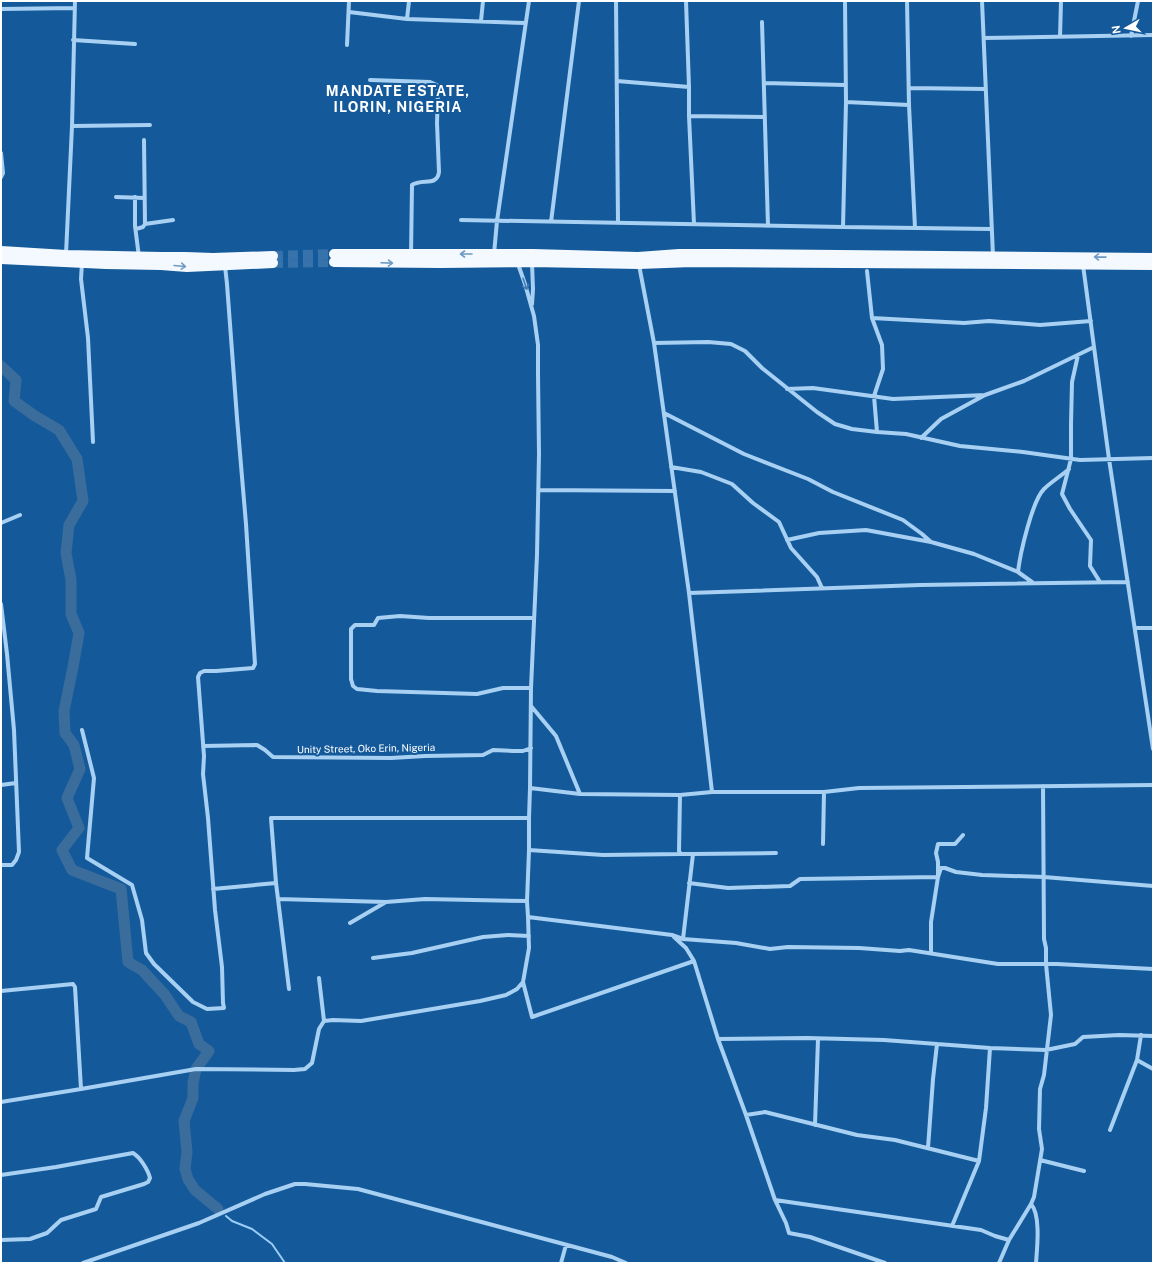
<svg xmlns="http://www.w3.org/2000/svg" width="1154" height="1264" viewBox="0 0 1154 1264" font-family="'Public Sans',sans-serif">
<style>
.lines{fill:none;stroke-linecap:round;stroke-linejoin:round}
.stream{stroke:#9accf6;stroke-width:2}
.river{stroke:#3b6d9c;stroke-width:11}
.primary-tunnel{stroke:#3773aa;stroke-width:10;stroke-dasharray:10 5;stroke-linecap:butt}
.minor{stroke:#a8d0f3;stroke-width:4}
.primary{stroke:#f4f9ff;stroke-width:10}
.oneway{stroke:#6e9ac3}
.oneway2{stroke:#407db5}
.labels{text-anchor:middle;stroke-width:4;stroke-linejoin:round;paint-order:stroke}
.street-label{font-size:10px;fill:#fff;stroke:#145a9b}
.district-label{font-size:14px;font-weight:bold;letter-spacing:1px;fill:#fff;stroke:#145a9b}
</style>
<rect width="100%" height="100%" fill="#145a9b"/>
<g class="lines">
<!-- stream -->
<path class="stream" d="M226,1216l6,5 20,8 20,15 13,19"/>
<!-- river -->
<path class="river" d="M1,366l15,14 -2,21 21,15 24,14 18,29 6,42 -14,24 -3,28 5,27v34l8,19 -6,34 -9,44 1,22 9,12 6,24 -13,29 12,30 -17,22 10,20 49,19 7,73 14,8 23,25 14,21 12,6 8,22 10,7 -13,18 -3,14v15l-9,23 3,31 -2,17 3,10 7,11 23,19"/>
<!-- primary-tunnel -->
<path class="primary-tunnel" d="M273,256l61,-2
M273,263l61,-1"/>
<!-- minor -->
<path class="minor" d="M616,1l2,222
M686,1l3,86v29l5,108
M907,1l2,104 6,123
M982,1l11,255
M1,9l73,-1
M349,12l58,7 118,4
M407,19l2,-18
M481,21l2,-20
M762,22l6,204
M1131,36l7,-35
M1060,37l1,-36
M984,38l169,-3
M73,40l62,4
M347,45l2,-44
M370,80l60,2 7,3 1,6 -1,32 2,49c-2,15 -17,6 -27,13l-1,69
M617,81l72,6
M764,83l81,2
M909,88l77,1
M846,102l63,3
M689,116l76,1
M72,126l78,-1
M1,153l2,20 -2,4
M116,197l28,1
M135,197v29l4,31
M461,220l382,7 148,2
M551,222l28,-221
M145,224l28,-4
M843,227l3,-125 -1,-101
M136,229l7,-2 2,-3 -1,-84
M66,254l6,-128 3,-125
M494,254l3,-33 32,-220
M82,263l-1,16 7,59 5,104
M518,264l7,20 9,32 4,29v29l1,80 -2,101 -6,133 -1,100 -1,30v32l-2,51 1,16 144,18 11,4 53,4 34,6 18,-2 71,1 41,3 9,-1 89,14h59l96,5
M639,265l15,78 35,250 23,199
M1083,265l26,194 44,290
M867,271l5,47 92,5 25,-2 51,4 51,-4
M532,304l1,-15 -1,-26
M872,318l10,27 1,24 -9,27 3,36
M654,343l54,-1 23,2 14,7 17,17 55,44 18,12 17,5 25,3 29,2 54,12 63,6 57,8 73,-2
M1078,355l-6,27 -1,42v35l-9,35 8,15 21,31 -1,26 10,16
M787,389l26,-1 80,11 92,-4
M664,413l80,41 64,25 25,13 70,28 19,14 9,8 43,12 44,18
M921,438l20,-19 44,-24 39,-14 70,-34
M671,467l30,5 31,12 21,19 26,19 12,26 26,29 5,11
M539,490l136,1
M1,523l19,-8
M787,540l32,-7 47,-3 65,12
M1032,582l-14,-10c2,-18 14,-71 26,-83 7,-7 17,-13 25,-20
M689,593l231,-8 208,-3
M1,604l6,50 7,76 5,122 -3,8 -4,5h-11
M1136,628h17
M531,688h-28l-26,6 -100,-3 -20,-2 -4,-3 -2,-7v-50l4,-4h19l4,-7 22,-2 29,2h105
M531,706l25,30 24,58
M82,730l12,48 -7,80 45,27 10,35 4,33 8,11 39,38 14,7 17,-1 -1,-5 -1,-36 -7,-57 -7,-92 -5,-44 1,-18 -6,-79 2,-4 4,-2h12l37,-3 2,-4 -9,-140 -9,-106 -10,-134 -2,-18
M203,746l54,-1 8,5 8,7 118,1 34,-2 58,-1 10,-5 20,1h10l8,-3
M1,785l15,-2
M530,788l50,6 100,1 32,-3h112l35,-4 294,-3
M680,795l-1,56 2,3h12l-10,85
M823,844l1,-52
M529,850l74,5 78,-1
M693,854l83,-1
M276,883l-5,-65h258
M689,883l39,5 62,-2 10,-7 138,-2 3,-9h4l11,4 26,3 62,2 109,9
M213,889l63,-6 2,16 108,3
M278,899l11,90
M350,923l36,-21 39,-3 102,2
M674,937l12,11 8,13 24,78 28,76 29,85 11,23 3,10 21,4 75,26
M931,952v-30l7,-45v-15l-2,-9 2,-9h17l8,-9
M373,958l39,-5 71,-16 25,-2 21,1
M319,978l5,43
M523,982l9,35 162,-56
M1,991l72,-7 2,3 6,102
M718,1039l89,-1 77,2 106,8 56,2 29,-6 8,-7 36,-2 34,1
M1137,1060l16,9
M1,1102l80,-13 115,-20 98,1 11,-1 7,-6 7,-34 5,-8 9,-1 28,1 119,-20 26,-6 11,-6 6,-7 6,-34 -1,-31
M746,1115l19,-3 92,23 38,5 84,21
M815,1125l3,-86
M1110,1130l27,-70 4,-25
M928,1148l5,-69 4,-35
M1040,1160l44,11
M1,1175l55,-8 77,-14c7,4 15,17 17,25l-2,4 -4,2 -43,13 -5,12 -35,11 -14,13 -17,6 -29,1
M775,1200l206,30 14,6 14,4
M1031,1204c10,11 6,45 5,59
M952,1226l27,-65 7,-53 4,-60
M83,1263l116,-40 66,-29 30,-10h10l53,5 254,68 14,6
M561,1263l5,-18
M999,1263l10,-23 22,-36 3,-7 8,-48 -3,-20 1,-40 4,-14 7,-60 -5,-51v-16l-2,-9 -1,-153"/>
<!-- primary -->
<path class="primary" d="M1,251l65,4 95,2h24l28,1 60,-2
M334,254h199l105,3 41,-3h46l428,4
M1,259l105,5 55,1 26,2 86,-4
M334,262l106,1 92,-1 107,2 53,-2 461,3"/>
</g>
<!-- one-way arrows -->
<defs><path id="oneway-shaft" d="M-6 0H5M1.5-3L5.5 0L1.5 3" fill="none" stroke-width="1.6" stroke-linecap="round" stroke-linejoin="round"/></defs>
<g class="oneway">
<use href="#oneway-shaft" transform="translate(466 254) rotate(180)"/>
<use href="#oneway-shaft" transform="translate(1100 257) rotate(-179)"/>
<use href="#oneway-shaft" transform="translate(387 263) rotate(2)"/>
<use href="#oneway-shaft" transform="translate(180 266) rotate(5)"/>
</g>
<use class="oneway2" href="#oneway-shaft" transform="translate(525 284) rotate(71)"/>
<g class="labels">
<!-- street labels -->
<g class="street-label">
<text transform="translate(366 748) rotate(-1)" y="4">Unity Street, Oko Erin, Nigeria</text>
</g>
<!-- district labels -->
<g class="district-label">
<text x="398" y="96">MANDATE ESTATE,<tspan x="398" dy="16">ILORIN, NIGERIA</tspan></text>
</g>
</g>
<!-- border -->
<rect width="1154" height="1264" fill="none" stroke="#ffffff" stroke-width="4"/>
<!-- north arrow -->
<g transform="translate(1126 28) rotate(261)" stroke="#145a9b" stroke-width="3" paint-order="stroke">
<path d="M0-3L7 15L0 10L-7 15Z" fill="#ffffff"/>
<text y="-6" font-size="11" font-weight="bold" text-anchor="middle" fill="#ffffff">N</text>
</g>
</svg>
